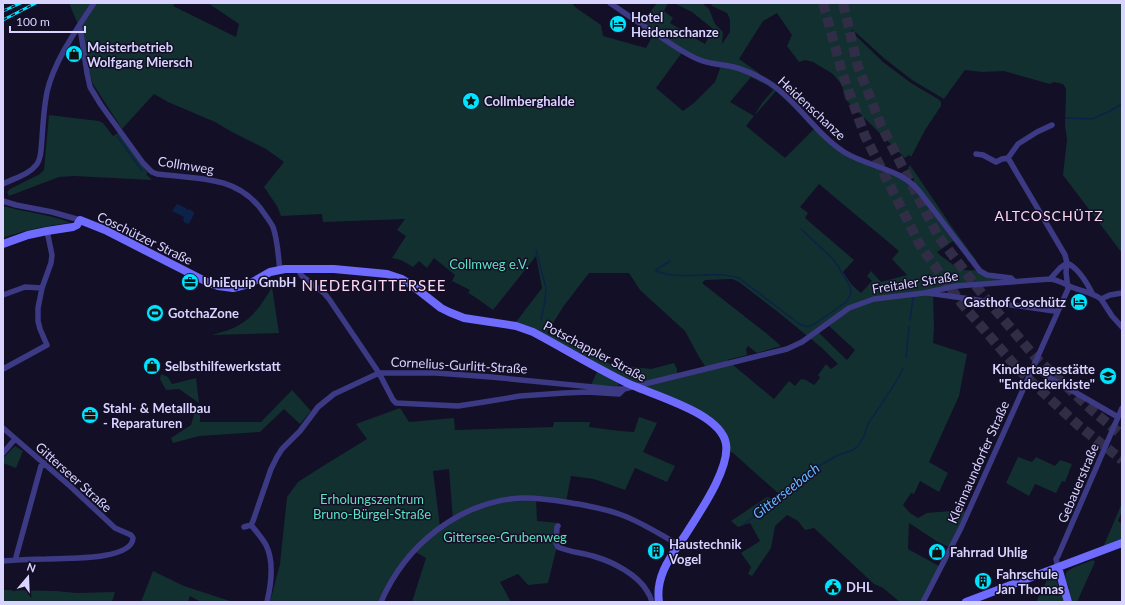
<svg xmlns="http://www.w3.org/2000/svg" width="1125" height="605" viewBox="0 0 1125 605" font-family="Lato,sans-serif">
<style>
.green{fill:#12302f;fill-rule:evenodd}
.water{fill:#0c2248}
.lines{fill:none;stroke-linecap:round;stroke-linejoin:round}
.stream{stroke:#0c2248;stroke-width:1.5}
.highway-tunnel{stroke:#312d47;stroke-width:10;stroke-dasharray:10 5;stroke-linecap:butt}
.street{stroke:#3d3a85;stroke-width:5.5}
.secondary{stroke:#6f6bff;stroke-width:8}
.rail-casing{stroke:#00e5ff;stroke-width:3}
.rail{stroke:#130f26;stroke-width:1.5;stroke-dasharray:4.5;stroke-linecap:butt}
.labels{text-anchor:middle;stroke-width:3;stroke-linejoin:round;paint-order:stroke}
.poi-label{font-size:13px;font-weight:bold;fill:#d9d4ff;stroke:#130f26;text-anchor:start}
.street-label{font-size:13px;fill:#d9d4ff;stroke:#130f26}
.park-label{font-size:13px;fill:#5fe0c0;stroke:#130f26}
.neighbourhood-label{font-size:14px;letter-spacing:1px;fill:#ffd6f0;stroke:#130f26}
.water-label{font-size:14px;font-style:italic;fill:#62b6ff;stroke:#130f26}
.quarter-label{font-size:15px;letter-spacing:1px;fill:#ffd6f0;stroke:#130f26}
</style>
<rect width="100%" height="100%" fill="#130f26"/>
<!-- green -->
<path class="green" d="M69,3h106l-2,3 63,31 3,-13 -31,-21h364l3,4 26,18 2,11 43,12 7,-13 27,17 1,2 -25,34 27,23 11,-8 21,-21 6,-16c20,3 39,14 55,25l-22,25 -8,10 39,32 29,-29 17,16 60,28 20,11 58,77 -1,1 -1,-4 -14,-17 -16,11 3,3c10,7 20,18 34,15l32,9 -19,5 -54,9 1,36 -1,14 34,11 -8,42 -30,66 19,11 -9,19 -19,-11 -6,13 -3,-1 -8,12 7,8 8,5 9,-5 36,-3 4,3 -16,35 -13,-6 -29,-19 -1,26 33,18 -18,35h-23l-17,-14 -9,-4 -60,-56 -9,2 -7,-9 -11,-6 -12,11 -4,22 -19,28 -4,-2 3,-7 -10,-14 19,-12 -10,-18 -12,4 -7,-6 36,-24 6,2 6,-5 -46,-41 -7,-2 -14,-28 -196,-97v-4l26,-34 -6,-32 -43,54 -18,-13 -7,-4 2,-3 -18,-9 3,-6 -21,-17 -7,10 -8,-7 -6,6 -12,-7 -9,-2 14,-22 -9,-6 8,-11 -82,3 -1,-8 -41,2 -4,-10 -13,-19 20,-25 -18,-13 -34,-17 -17,-10 -47,-20 -14,-8 -32,35 -29,-45 -9,-29 -5,-28zM751,77l17,9 5,4 -11,13 -8,13 -24,-14zM819,184l80,67 -7,8 15,16 -26,7 -10,-11 -4,5 5,5 -11,12 -9,-8 -9,-13 11,-12 -49,-42 3,-5 -8,-6zM589,273h40l11,17 45,41 14,26 8,12 -30,6v-6l-3,-6 -23,6 -41,-5 -63,-31 16,-26zM732,279l7,3 39,30 44,36 16,16 -7,5 -5,-5 -8,11 2,3 -6,7 -8,-5 -5,-1 -6,7 -6,-5 -15,18 -47,-39 20,-5 -1,-6 2,-3 9,7 24,-7 -15,-13 -64,-50 3,-3zM829,326l26,24 -8,10 -28,-27z
M657,3h11l-4,8 9,7 -3,5 35,21 8,-15 -21,-17 -18,-9h28l7,6 6,15 8,8 -1,12 8,-12v-13l-3,-6 -15,-7 -2,-3h412v250l-59,-78 4,-35 -2,-15 1,-32v-4l-3,-5 -9,-2 -4,2 -46,-13 -22,1 -17,-2 -14,19 -7,10 -32,-19 -27,-21 -32,-29 -2,1 32,31 28,21 27,16 3,3v4l-16,24 -14,27 -2,-2 -4,3 -60,-59 -3,-14 -9,-11 -20,-12 -8,-2 -6,2 -12,-16 5,-11 -15,-22 -14,8 -24,38 17,12 8,6 -57,-16 -23,-11 -38,-26 -2,-4z
M49,115l50,6 4,2 10,13 5,-3 30,40 -2,1 6,6 -78,-4 -15,1 -50,19 -2,-4 3,-3 30,-15 4,-4z
M910,165l42,62 24,33 3,8 -66,-86 1,-3 -6,-11z
M3,206c22,6 44,8 66,16l-1,1c-22,3 -44,7 -65,15z
M272,287l7,46 -67,2c9,-3 20,-5 27,-10 15,-8 25,-24 33,-38z
M597,372l21,11 1,2 -2,1 -26,-1z
M161,374l7,3 4,7 24,-6 3,25 -20,-14 -13,1 -6,-11z
M292,390l19,21 -11,13 -16,-15 -24,23 -61,4 -26,7 -2,-5 20,-13 4,-14h5v11h61z
M400,408l9,14 45,-4 1,12 98,-3 1,-5h36l-1,5 31,4 14,1 5,-15 18,6 -14,29 32,14 -8,16 -32,-14 -10,22 -31,-11 -23,-3 -5,26 -30,-4 1,23 21,2 -1,23 -9,37 -20,2 -10,-11 -18,8 11,20h-99l14,-44 -12,-7 -33,51h-111l10,-38 7,-67 11,-15 25,-16 44,-27 -11,-15zM449,469l4,50 -13,8 -7,-56z
M15,446l8,5 -7,17 -13,-5v-5z
M1018,457l14,5 4,-5 19,9 5,-6 12,4 -7,18 -3,-1 -6,12 -21,-9 -6,12 -23,-13z
M1122,503v8l-4,10 4,3v19l-20,7z
M1093,560l2,2 -18,40h-41l12,-24 5,-1 3,2 5,14 8,-4c-1,-4 -5,-12 -3,-16 3,-5 22,-11 27,-13z
M153,571l31,15 46,15 -1,1h-28l-11,-6 -2,6h-47z
M3,590l54,1 19,2 39,-1 -3,10h-109z"/>
<!-- water -->
<path class="water" d="M177,204l9,4 1,2 2,-1 5,3v2l-5,10 -4,-1 -2,-3 1,-3 -12,-6z"/>
<g class="lines">
<!-- stream -->
<path class="stream" d="M1066,118l26,1 16,-7 14,-8
M117,136l25,35
M536,250l10,38 -1,12 -4,20
M670,261l-14,9v1c24,10 58,-1 83,7l59,45c5,3 8,5 15,2l33,-23 4,-6 1,-5 -2,-7 -15,-24 -33,-31
M910,320l3,-22
M906,357l3,-30
M743,525l42,-32 30,-26 4,-1 19,-11 15,-5 6,-5 5,-9 4,-12 26,-39 9,-16"/>
<!-- highway-tunnel -->
<path class="highway-tunnel" d="M823,3l19,69 23,64 55,109 42,59 57,66 59,55 44,35
M843,3l15,64 23,58 57,111 45,59 53,63 58,54 28,23"/>
<!-- street -->
<path class="street" d="M610,3c16,11 32,22 48,32 13,9 27,19 42,25 9,4 19,4 29,6 13,2 31,11 42,18 28,19 45,50 73,68 24,15 56,16 75,39l61,80 7,4 24,3 3,3
M79,27l2,7 6,39 3,14 11,18 42,58 9,9 5,2c39,5 78,1 104,35 4,6 9,12 12,18 5,14 5,29 7,43
M976,154l7,1 13,7 6,-3 6,-1
M1008,158l10,-14 19,-12 15,-7
M3,184c11,-6 26,-9 34,-20 5,-7 4,-18 5,-26 1,-16 2,-31 5,-46 7,-31 30,-63 47,-89
M3,201l13,4 36,7 28,8
M1067,263c11,5 20,20 25,30
M300,269v4l2,3 22,17 5,6 50,74 14,27 3,3 62,3 26,-4 36,-6 44,-3 24,-1 31,2 5,-5
M1050,279l10,-11 7,-5
M928,293l126,18h4
M3,295l22,-8 17,1
M1101,299l9,-4 12,-2
M1033,368l85,49
M3,369l44,-24 -7,-16 -2,-8v-13l4,-20 9,-25 1,-8 -5,-24
M3,428l68,59 44,41 16,7 2,3c-1,23 -70,20 -87,21 -14,0 -29,1 -43,2
M3,453l12,-14
M251,525c5,6 11,13 15,20 8,16 5,40 1,57
M558,526l-1,1 -1,16 2,4c12,5 25,6 38,10 17,5 42,18 51,34 2,3 4,7 5,11
M244,527l7,-2 2,-4 18,-52 6,-12 5,-8 18,-18 18,-24 16,-13 45,-21h57l55,4 123,12h10l163,-40 15,-7 47,-34 25,-9 50,-6 32,-7 94,-7c10,1 17,7 27,10 9,3 16,4 24,10l11,17 10,11
M16,560v-3l25,-91 3,-3
M1058,567l-2,-8 2,-3 64,-148
M381,602c24,-56 77,-100 140,-104 19,-1 38,3 57,6 14,3 28,5 41,10 21,7 40,20 60,31
M923,602l38,-74 107,-239 -2,-17 1,-9 -2,-8 -57,-97"/>
<!-- secondary -->
<path class="secondary" d="M3,244l25,-9 19,-4 26,-4 4,-2 3,-5 25,10 102,52 11,4 15,2 16,-4 21,-12 15,-3h49l53,5 15,5 11,7 28,22 8,4 15,6 52,8 17,6c30,16 58,33 88,48 25,14 100,31 105,64 4,25 -27,69 -40,90 -14,21 -31,41 -27,68
M1058,567l10,35
M966,602l156,-59"/>
<!-- rail casing -->
<g class="rail-casing">
<path id="rail" d="M3,11l18,-8
M3,20l33,-17"/>
</g>
<!-- rail -->
<use href="#rail" class="rail"/>
</g>
<!-- icons -->
<defs>
<g id="hotel-disc" transform="scale(0.9)"><circle r="9.5" fill="#00e5ff" stroke="#130f26"/><path d="M-6-4.5h1.5V1H6V5H4.5V3h-9V5H-6ZM-4 0a1.8 1.8 0 1 1 3.6 0ZM.5 0V-2.5h3Q6-2.5 6 0Z" fill="#111"/></g>
<g id="shop-disc" transform="scale(0.9)"><circle r="9.5" fill="#00e5ff" stroke="#130f26"/><path d="M-5-2.5h2.3a2.7 3.5 0 0 1 5.4 0H5L5.5 6h-11ZM-1.5-2.5h3a1.5 2.3 0 0 0-3 0Z" fill="#111"/></g>
<g id="sight-disc" transform="scale(0.9)"><circle r="9.5" fill="#00e5ff" stroke="#130f26"/><path d="M0-6L1.8-2.2L6-1.7L2.9 1.2L3.7 5.4L0 3.3L-3.7 5.4L-2.9 1.2L-6-1.7L-1.8-2.2Z" fill="#111"/></g>
<g id="office-disc" transform="scale(0.9)"><circle r="9.5" fill="#00e5ff" stroke="#130f26"/><path d="M-6-3h4V-5.5h4V-3h4V5H-6ZM-1-4.5V-3h2v-1.5ZM-6 0V1H6V0Z" fill="#111"/></g>
<g id="stadium-disc" transform="scale(0.9)"><circle r="9.5" fill="#00e5ff" stroke="#130f26"/><path d="M0-5a6.5 5 0 1 0 0 10a6.5 5 0 1 0 0-10ZM-3.5-1.8h7v3.6h-7Z" fill="#111"/></g>
<g id="school-disc" transform="scale(0.9)"><circle r="9.5" fill="#00e5ff" stroke="#130f26"/><path d="M0-5L7-2L0 1L-7-2ZM-4 1L0 2.5L4 1V4Q0 6-4 4Z" fill="#111"/></g>
<g id="building-disc" transform="scale(0.9)"><circle r="9.5" fill="#00e5ff" stroke="#130f26"/><path d="M-4-6H4V6H1V3H-1V6H-4ZM-2.5-4.3h1.7v1.8h-1.7ZM.8-4.3h1.7v1.8H.8ZM-2.5-1h1.7V.8h-1.7ZM.8-1h1.7V.8H.8Z" fill="#111"/></g>
<g id="civic-disc" transform="scale(0.9)"><circle r="9.5" fill="#00e5ff" stroke="#130f26"/><path d="M-.6-6.5H3V-4.5H.6V-3L4-1V1h2V6H-6V1h2V-1L-.6-3ZM-1.2 2.5V6h2.4V2.5Z" fill="#111"/></g>
</defs>
<g fill-rule="evenodd">
<use href="#hotel-disc" x="618" y="24"/>
<use href="#shop-disc" x="74" y="54"/>
<use href="#sight-disc" x="471" y="101"/>
<use href="#office-disc" x="190" y="282"/>
<use href="#hotel-disc" x="1079" y="302"/>
<use href="#stadium-disc" x="155" y="313"/>
<use href="#shop-disc" x="152" y="366"/>
<use href="#school-disc" x="1108" y="376"/>
<use href="#office-disc" x="90" y="415"/>
<use href="#building-disc" x="656" y="551"/>
<use href="#shop-disc" x="937" y="552"/>
<use href="#building-disc" x="983" y="581"/>
<use href="#civic-disc" x="833" y="587"/>
</g>
<g class="labels">
<!-- poi labels -->
<g class="poi-label">
<text x="631" y="22">Hotel<tspan x="631" dy="15">Heidenschanze</tspan></text>
<text x="87" y="52">Meisterbetrieb<tspan x="87" dy="15">Wolfgang Miersch</tspan></text>
<text x="484" y="106">Collmberghalde</text>
<text x="203" y="287">UniEquip GmbH</text>
<text x="1066" y="307" text-anchor="end">Gasthof Coschütz</text>
<text x="168" y="318">GotchaZone</text>
<text x="165" y="371">Selbsthilfewerkstatt</text>
<text x="1095" y="374" text-anchor="end">Kindertagesstätte<tspan x="1095" dy="15">"Entdeckerkiste"</tspan></text>
<text x="103" y="413">Stahl- &amp; Metallbau<tspan x="103" dy="15">- Reparaturen</tspan></text>
<text x="669" y="549">Haustechnik<tspan x="669" dy="15">Vogel</tspan></text>
<text x="950" y="557">Fahrrad Uhlig</text>
<text x="996" y="579">Fahrschule<tspan x="996" dy="15">Jan Thomas</tspan></text>
<text x="846" y="592">DHL</text>
</g>
<!-- street labels -->
<g class="street-label">
<text transform="translate(812 108) rotate(43)" y="5">Heidenschanze</text>
<text transform="translate(186 165) rotate(9)" y="5">Collmweg</text>
<text transform="translate(145 238) rotate(26)" y="5">Coschützer Straße</text>
<text transform="translate(915 282) rotate(-9)" y="5">Freitaler Straße</text>
<text transform="translate(595 351) rotate(28)" y="5">Potschappler Straße</text>
<text transform="translate(459 365) rotate(3)" y="5">Cornelius-Gurlitt-Straße</text>
<text transform="translate(978 462) rotate(-66)" y="5">Kleinnaundorfer Straße</text>
<text transform="translate(74 477) rotate(42)" y="5">Gitterseer Straße</text>
<text transform="translate(1078 483) rotate(-67)" y="5">Gebauerstraße</text>
</g>
<!-- park labels -->
<g class="park-label">
<text x="489" y="269">Collmweg e.V.</text>
<text x="372" y="504">Erholungszentrum<tspan x="372" dy="15">Bruno-Bürgel-Straße</tspan></text>
<text x="505" y="542">Gittersee-Grubenweg</text>
</g>
<!-- neighbourhood labels -->
<g class="neighbourhood-label">
<text x="1049" y="221">ALTCOSCHÜTZ</text>
</g>
<!-- water labels -->
<g class="water-label">
<text transform="translate(786 491) rotate(-38)" y="5">Gitterseebach</text>
</g>
<!-- quarter labels -->
<g class="quarter-label">
<text x="374" y="291">NIEDERGITTERSEE</text>
</g>
</g>
<!-- border -->
<rect width="1125" height="605" fill="none" stroke="#d9d4ff" stroke-width="8"/>
<!-- north arrow -->
<g transform="translate(28 577) rotate(19)" stroke="#130f26" stroke-width="3" paint-order="stroke">
<path d="M0-3L7 15L0 10L-7 15Z" fill="#d9d4ff"/>
<text y="-6" font-size="11" font-weight="bold" text-anchor="middle" fill="#d9d4ff">N</text>
</g>
<!-- scale -->
<path d="M10 26v6h75v-6" fill="none" stroke="#d9d4ff" stroke-width="2"/>
<text x="16" y="26" font-size="12" fill="#d9d4ff" stroke="#130f26" stroke-width="3" paint-order="stroke">100 m</text>
</svg>
